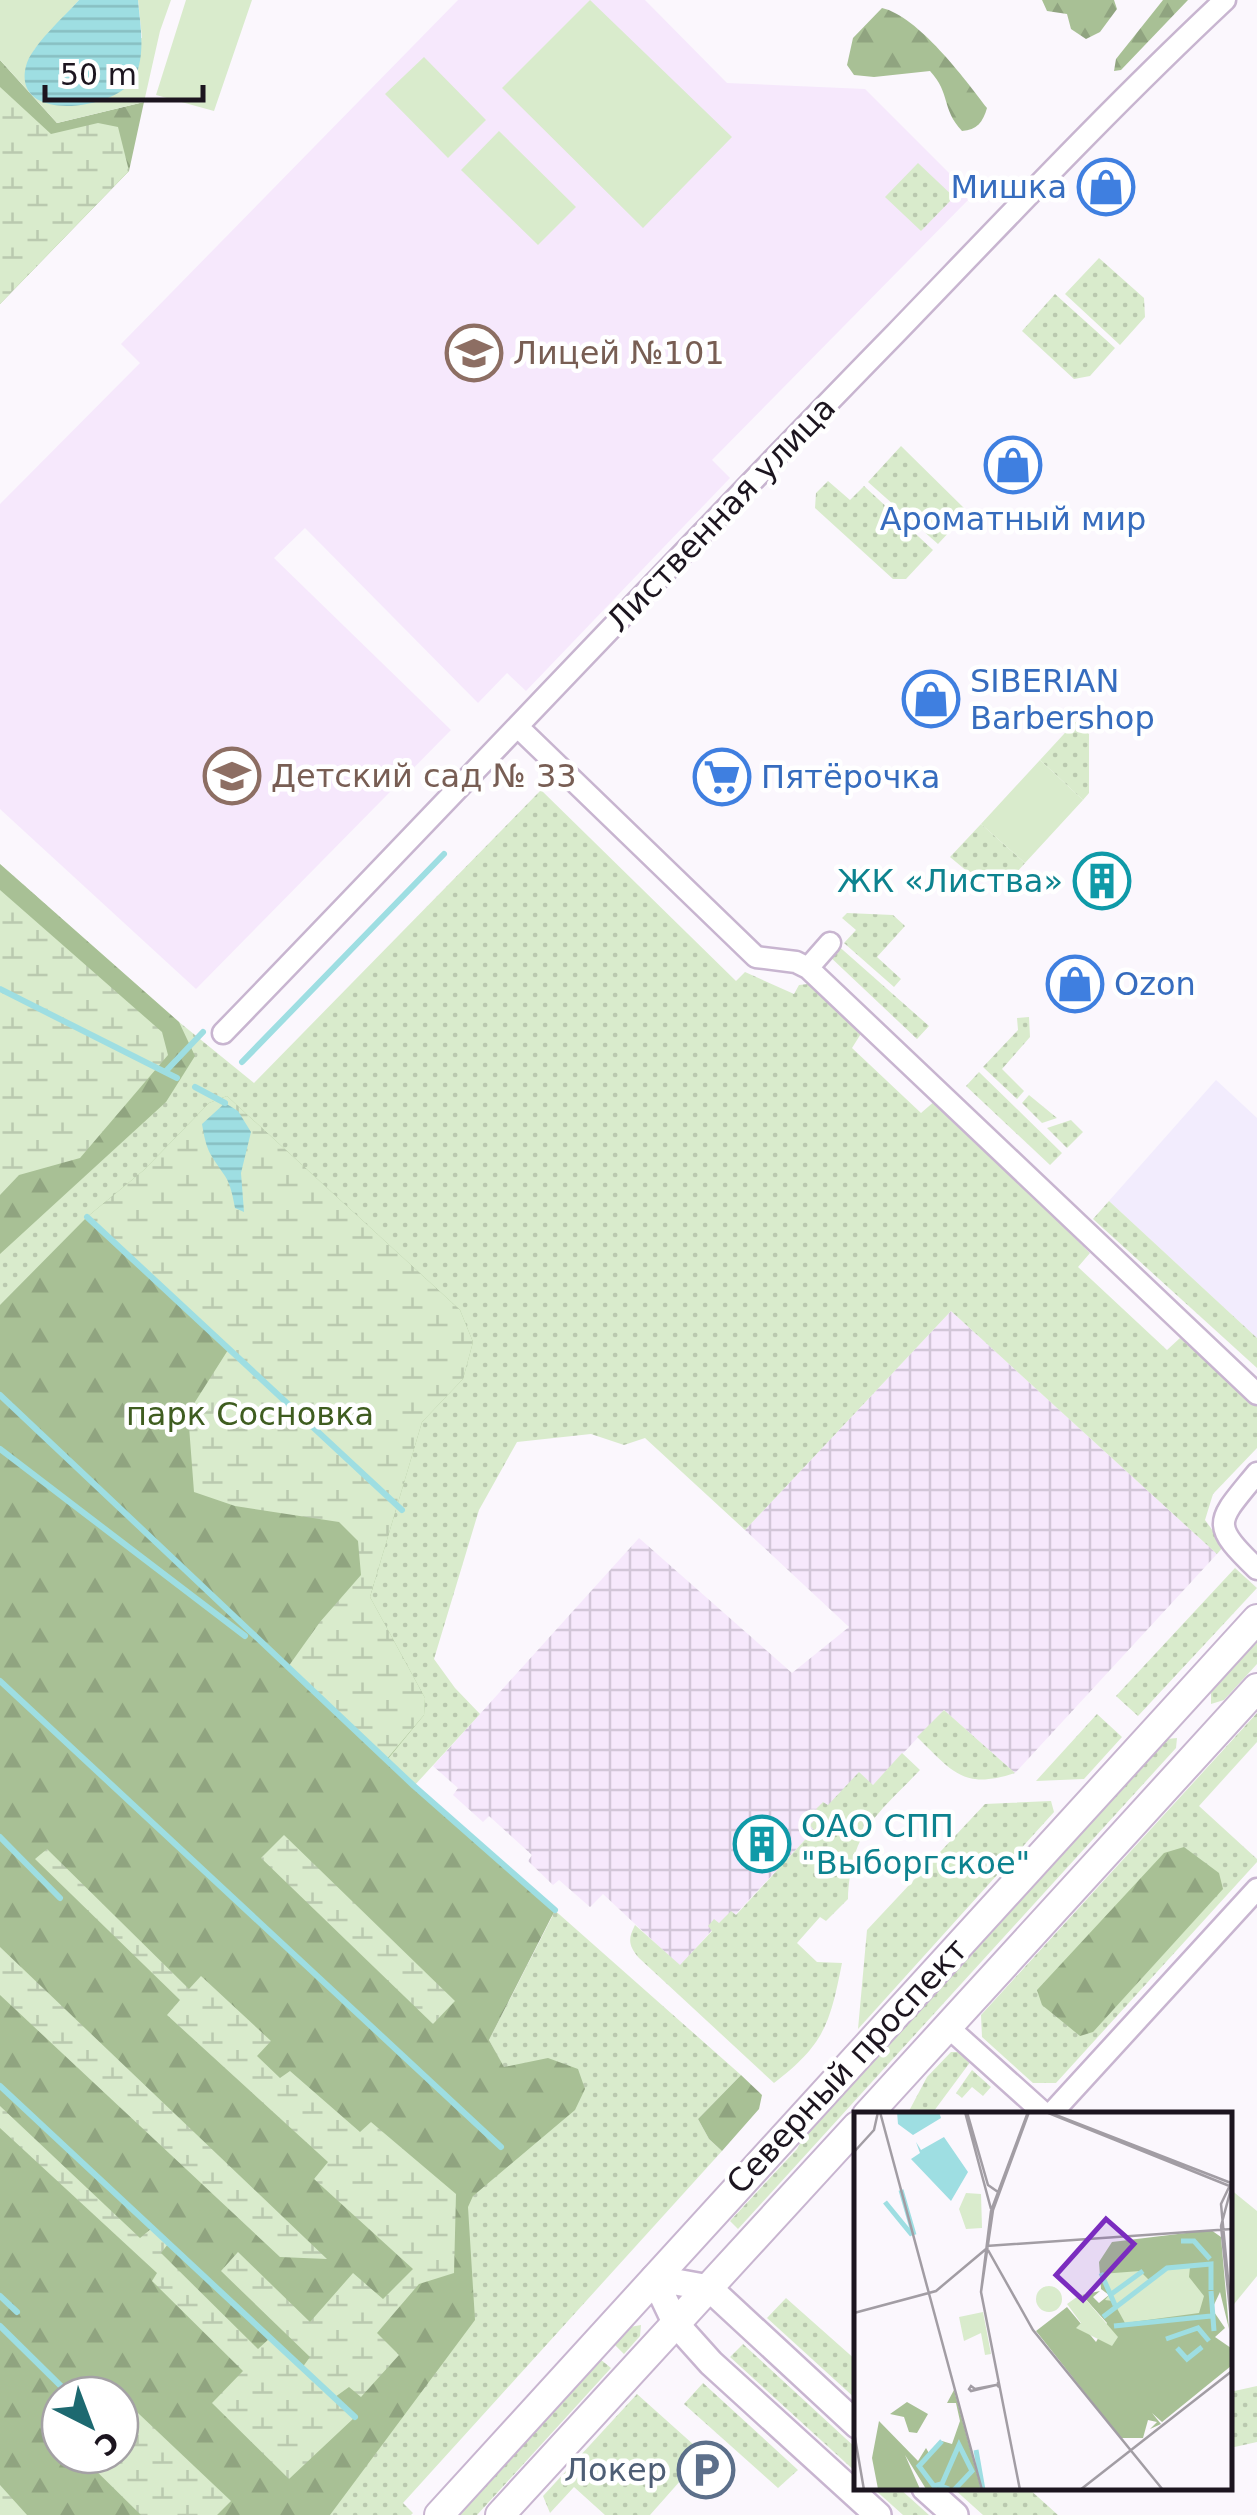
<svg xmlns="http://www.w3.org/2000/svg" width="1257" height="2515" viewBox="0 0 1257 2515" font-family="'DejaVu Sans',sans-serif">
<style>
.commercial{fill:#f2ecfd}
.industrial{fill:url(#industrial-grid)}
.built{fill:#f6e8fc}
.grass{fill:url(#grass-dots);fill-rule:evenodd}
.forest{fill:url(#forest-firs);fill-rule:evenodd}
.wetland{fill:url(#wetland-marsh)}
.pitch{fill:#d9ebcc}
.water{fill:url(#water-rules)}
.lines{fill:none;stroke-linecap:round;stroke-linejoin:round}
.stream{stroke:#9edee2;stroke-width:6}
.minor-casing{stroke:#c8b5d0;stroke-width:25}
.tertiary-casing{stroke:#c8b5d0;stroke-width:30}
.secondary-casing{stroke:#c8b5d0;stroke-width:32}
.minor{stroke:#fff;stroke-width:20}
.tertiary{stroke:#fff;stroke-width:25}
.secondary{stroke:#fff;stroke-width:28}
.labels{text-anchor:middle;stroke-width:9;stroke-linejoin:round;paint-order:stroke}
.shop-label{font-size:32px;fill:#366cbe;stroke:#fff;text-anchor:start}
.education-label{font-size:32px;fill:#785e54;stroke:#fff;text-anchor:start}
.street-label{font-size:32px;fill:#1c151f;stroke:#fff}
.culture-label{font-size:32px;fill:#0d838f;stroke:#fff;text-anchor:end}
.park-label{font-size:32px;fill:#3f5d20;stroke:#fff}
.service-label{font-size:32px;fill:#4e5e75;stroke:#fff;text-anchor:end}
.inset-river{fill:none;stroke:#9edee2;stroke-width:5}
.inset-road{fill:none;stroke:#a29da4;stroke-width:2.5}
.view{fill:#7b2cbf;fill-opacity:0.15;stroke:#7b2cbf;stroke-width:5}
.inset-edge{fill:none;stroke:#1c151f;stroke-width:5}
</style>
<defs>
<pattern id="industrial-grid" width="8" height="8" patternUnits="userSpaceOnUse" patternTransform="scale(2.5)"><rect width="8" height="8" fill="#f6e8fc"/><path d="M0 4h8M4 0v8" fill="none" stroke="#d2c6d8"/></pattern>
<pattern id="grass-dots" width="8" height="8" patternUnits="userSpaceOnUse" patternTransform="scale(2.5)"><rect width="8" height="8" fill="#d9ebcc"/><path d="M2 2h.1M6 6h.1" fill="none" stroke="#bac9af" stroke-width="1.8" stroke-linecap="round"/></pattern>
<pattern id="forest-firs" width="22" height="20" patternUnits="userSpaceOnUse" patternTransform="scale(2.5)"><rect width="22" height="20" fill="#a8c095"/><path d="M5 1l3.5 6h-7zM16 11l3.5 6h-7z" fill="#90a480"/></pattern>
<pattern id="wetland-marsh" width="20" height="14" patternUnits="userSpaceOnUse" patternTransform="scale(2.5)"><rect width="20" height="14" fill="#d9ebcc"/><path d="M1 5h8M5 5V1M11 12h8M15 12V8" fill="none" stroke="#bac9af"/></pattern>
<pattern id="water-rules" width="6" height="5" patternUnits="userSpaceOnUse" patternTransform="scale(2.5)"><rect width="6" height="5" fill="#9edee2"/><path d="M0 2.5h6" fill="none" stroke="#88bec1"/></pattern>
</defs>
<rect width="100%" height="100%" fill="#fbf7fd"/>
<!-- commercial -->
<path class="commercial" d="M1216,1080l41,38v220l-148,-137z"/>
<!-- industrial -->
<path class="industrial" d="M951,1311l266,243 -202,219 -71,-63 -71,75 -46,21 -4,-4 -8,27 -80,86 -16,8 -4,-3 -3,10 -32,36 -77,-72 -13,13 -31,-27 -6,5 -25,-24 4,-6 -43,-39 -6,6 -30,-27 5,-7 -25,-22 206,-228 153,135 57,-46 -104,-97z"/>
<!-- built -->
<path class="built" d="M458,0h187l82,83 138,6 107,107 -260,264 18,18 -204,213 -19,-18 -29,30 -173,-175 -31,30 177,172 -255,259 -196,-180v-305l140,-141 -19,-19z"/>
<!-- grass -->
<path class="grass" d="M918,163l36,34 -33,34 -36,-34z
M1099,258l45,40 1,19 -25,28 -55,-51z
M1055,294l60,54 -25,28 -16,3 -52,-48z
M901,446l64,63v6l-27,29 -70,-62z
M828,481l22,19 14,-14 69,64 -27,29h-13l-78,-71 1,-15z
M1075,722l14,12v59l-6,7 -43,-40z
M541,790l195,191 9,-9 49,22 5,-9 9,-1 54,48 -10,16 69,65 15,-13 154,153 -12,14 89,83 13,-12 77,67v43l-44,46 -8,26 19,26 -7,8 -266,-243 -206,219 -100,-92 -21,7 -33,-11 -74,8 -38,68 -45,149 21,29 25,26 -66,72 327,289 -43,44 11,20 13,12 -319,352 10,10 -2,2h-411v-1651l179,158 75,61zM553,1915l-64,125 15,28 -127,38zM60,2395h60v60h-60z
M981,824l44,39 -8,9h-49l-18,-15z
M847,913l46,2 12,11 -28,31 24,22 -7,8 -50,-44 12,-13 -14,-12z
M835,943l94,83 -12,13 -91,-86z
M1029,1017l1,20 -28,32 22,22 -7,8 -34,-32 35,-37 -1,-12z
M979,1072l83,81 -12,12 -84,-79z
M1029,1095l28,23 -15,5 -20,-20z
M1071,1120l12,12 -16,16 -20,-20z
M1109,1201l148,137v30l-164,-149z
M1235,1568l22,20 -119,128 -22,-20z
M1257,1641v23l-33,36 -13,4v-12z
M944,1710l71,63c-52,17 -62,-1 -98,-36z
M1257,1713v29l-58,64 58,53v3l-201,221h-23l-51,-46 -1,-22z
M1097,1714l25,23 -38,42 -48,2z
M1177,1738l-1,10 -438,481 -8,-8 67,-72 10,-19 360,-391z
M902,1753l18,17c-44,46 -69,61 -72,129l-22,22 -6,-4 -23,26 20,19 25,1c-12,60 -17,81 -68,120l-135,-125c-11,-13 -11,-19 -4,-33l45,40 32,-34 -4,-5 6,-7 5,4 12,-12 5,4 78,-85 -4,-5 11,-12 -5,-4 7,-7 5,3 31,-33 14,13z
M1051,1801l3,11 -196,217 9,-99 118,-126z
M951,2052h8l12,9 -40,54h-17l-5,-4 18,-34z
M972,2070l19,17 -8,9 -11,-9 -10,11 -6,-5z
M786,2298l71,63v39l-90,-82z
M641,2325l-1,11 -16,18 -10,-10 16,-17z
M743,2344l114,105v24l-127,-116z
M600,2359l11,9 -134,147h-19z
M703,2383l95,87 -20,18 -94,-84z
M1257,2386v56l-27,6v-56z
M637,2394l67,60 -54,61h-45l-31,-28 -24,26 -7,-17z
M873,2488h26l30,27h-26z
M953,2488h75l30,27h-75z"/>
<!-- forest -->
<path class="forest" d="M1042,0h72l3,9 -17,23 -14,7 -15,-10 -4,-15 -20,-3z
M1163,0h25l-67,70 -7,1 2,-12z
M882,8c36,8 83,71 105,100 -4,14 -10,22 -25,23 -21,-23 -11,-37 -32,-60l-56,6 -20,-2 -7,-10 6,-27z
M0,60l57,63 87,-21 -15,69 -129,133z
M0,864l179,158 16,34 -29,46 -166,152z
M227,1096l233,214 13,32 -10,37 -41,43 -52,175 55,101 -1,17 -37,45 168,150 -66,130 15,27 44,-9 30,11 7,20 -10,21 -102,86 -5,11 7,113 -145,195h-330v-1210l87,-88 57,-47 65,-67zM60,2395h60v60h-60z
M1184,1847l35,26 4,16 -130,143 -13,4 -38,-31 -5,-15 127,-137z
M741,2075l21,20 -3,14 -37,42 -13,-12 -11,-20z"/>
<!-- wetland -->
<path class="wetland" d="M0,87l51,47 47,-11 20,4 11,44 -129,133z
M0,890l162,142 6,23 -88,103 -61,17 -19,20z
M227,1096l233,214 13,32 -10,37 -41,43 -52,175 55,101 -1,17 -38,45 -98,-93 32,-45 41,-47 -3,-34 -19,-19 -104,-16 -41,-14 -6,-79 40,-63 -141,-133 57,-47 65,-67z
M284,1835l171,166 -22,23 -172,-166z
M47,1849l142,140 12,-13 70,65 -14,15 23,22 10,-7 70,61 11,-10 85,72 -2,79 -35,11 -42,49 22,22 -38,42 -12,-10 -14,10 20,20 -66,62 -77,-76 31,-32 -91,-90 5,-8 -157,-145v-22l140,132 12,-10 16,16 -7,9 97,96 12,-11 32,30 8,-11 -89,-86 17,-19 72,70 43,-49 30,26 30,-30 -99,-90 14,-17 -161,-147 13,-15 -145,-141z
M0,1947l327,312 -47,-2 -280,-262z
M120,2396l111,105 -14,14h-76l-61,-60h40z
M0,2485l27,30h-27z"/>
<!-- pitch -->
<path class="pitch" d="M0,0h79l-45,50 108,-12 -4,-38h33l-11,31 -16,71 -87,21 -57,-63z
M186,0h66l-38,111 -58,-16z
M590,0l142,137 -89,91 -141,-140z
M424,57l62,63 -38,38 -63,-64z
M499,131l77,76 -38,38 -77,-75z
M1040,760l43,40 -58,63 -44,-39z
M1230,2189l27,22v65l-27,33z"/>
<!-- water -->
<path class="water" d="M79,0h59c2,23 8,54 -3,77 -15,32 -124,49 -109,-11 5,-20 38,-49 53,-66z
M225,1103l13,8 13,21 -10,41 3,39 -9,-4c-2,-10 -4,-23 -10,-32 -15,-23 -18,-22 -23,-52z"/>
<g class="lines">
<!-- stream -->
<path class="stream" d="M0,989l177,89
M242,1062l202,-208
M165,1072l38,-40
M195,1087l30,16
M87,1217l315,293
M0,1395l414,391 141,124
M0,1449l245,187
M0,1681l501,466
M0,1837l60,61
M0,2086l355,331
M0,2296l17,16
M0,2326l70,69"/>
<!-- minor casing -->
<g class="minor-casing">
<path id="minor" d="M519,728l237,229 40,5 12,6 22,-25
M808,968l449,426
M223,1033c225,-232 446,-468 672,-699 109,-113 216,-227 330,-334
M1257,1473c-40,49 -48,50 0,96
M948,2027l98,88
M1050,2115l207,-226"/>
</g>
<!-- tertiary casing -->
<g class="tertiary-casing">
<path id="tertiary" d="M654,2278l22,46 35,39 167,152
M654,2278l55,10 148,137
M925,2488l30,27"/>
</g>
<!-- secondary casing -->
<g class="secondary-casing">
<path id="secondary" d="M867,2115l390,-427
M439,2515l818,-896
M500,2515l357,-389"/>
</g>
<!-- minor -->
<use href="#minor" class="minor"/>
<!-- tertiary -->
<use href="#tertiary" class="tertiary"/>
<!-- secondary -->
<use href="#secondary" class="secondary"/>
</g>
<!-- icons -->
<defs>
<g id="shop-ring" transform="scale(2.875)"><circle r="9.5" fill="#fff" stroke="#3f7fe0" stroke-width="1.5"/><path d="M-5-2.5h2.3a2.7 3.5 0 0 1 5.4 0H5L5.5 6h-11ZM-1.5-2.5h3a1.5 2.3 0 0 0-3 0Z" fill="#3f7fe0"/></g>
<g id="school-ring" transform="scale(2.875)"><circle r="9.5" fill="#fff" stroke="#8d6e63" stroke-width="1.5"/><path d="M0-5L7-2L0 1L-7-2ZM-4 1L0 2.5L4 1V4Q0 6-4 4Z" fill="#8d6e63"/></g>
<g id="supermarket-ring" transform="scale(2.875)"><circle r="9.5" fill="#fff" stroke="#3f7fe0" stroke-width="1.5"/><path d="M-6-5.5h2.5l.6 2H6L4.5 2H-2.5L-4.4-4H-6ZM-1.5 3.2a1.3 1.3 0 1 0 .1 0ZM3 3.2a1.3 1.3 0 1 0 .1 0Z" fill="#3f7fe0"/></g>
<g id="building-ring" transform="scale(2.875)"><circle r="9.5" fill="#fff" stroke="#0f9aa8" stroke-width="1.5"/><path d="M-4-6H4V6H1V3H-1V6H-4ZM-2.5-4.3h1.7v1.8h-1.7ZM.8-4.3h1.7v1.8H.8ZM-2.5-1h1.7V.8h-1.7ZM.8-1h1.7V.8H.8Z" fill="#0f9aa8"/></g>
<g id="parking-ring" transform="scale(2.875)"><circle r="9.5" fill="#fff" stroke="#5c6f8a" stroke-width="1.5"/><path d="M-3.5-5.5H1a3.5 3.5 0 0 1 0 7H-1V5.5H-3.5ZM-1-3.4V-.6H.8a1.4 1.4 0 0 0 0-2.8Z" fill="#5c6f8a"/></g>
</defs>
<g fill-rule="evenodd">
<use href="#shop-ring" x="1106" y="187"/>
<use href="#school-ring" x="474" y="353"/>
<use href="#shop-ring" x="1013" y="465"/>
<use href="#shop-ring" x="931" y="699"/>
<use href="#school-ring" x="232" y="776"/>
<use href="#supermarket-ring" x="722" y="777"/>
<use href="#building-ring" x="1102" y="881"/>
<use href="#shop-ring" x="1075" y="984"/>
<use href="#building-ring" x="762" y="1844"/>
<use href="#parking-ring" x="706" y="2470"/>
</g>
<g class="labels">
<!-- shop labels -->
<g class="shop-label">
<text x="1067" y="198" text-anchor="end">Мишка</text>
<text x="1013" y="530" text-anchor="middle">Ароматный мир</text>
<text x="970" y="692">SIBERIAN<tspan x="970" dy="37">Barbershop</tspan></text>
<text x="761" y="788">Пятёрочка</text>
<text x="1114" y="995">Ozon</text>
</g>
<!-- education labels -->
<g class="education-label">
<text x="513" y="364">Лицей №101</text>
<text x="271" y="787">Детский сад № 33</text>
</g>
<!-- street labels -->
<g class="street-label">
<text transform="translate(721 514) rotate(-46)" y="11">Лиственная улица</text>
<text transform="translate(847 2066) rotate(-47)" y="11">Северный проспект</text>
</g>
<!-- culture labels -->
<g class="culture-label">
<text x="1063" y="892">ЖК «Листва»</text>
<text x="801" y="1837" text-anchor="start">ОАО СПП<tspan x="801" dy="37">"Выборгское"</tspan></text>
</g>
<!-- park labels -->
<g class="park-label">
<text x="250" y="1425">парк Сосновка</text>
</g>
<!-- service labels -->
<g class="service-label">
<text x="667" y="2481">Локер</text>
</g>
</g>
<!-- overview -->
<g transform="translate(854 2112)">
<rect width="378" height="378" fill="#fbf7fd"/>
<path d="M129,200l8,42 -6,1 -4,-22 -17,8 -5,-24z" fill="#d9ebcc"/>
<path d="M357,118l10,7 8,92 -9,-37 -8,17 13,19 -10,9 16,11v18l-69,56 -10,-9 9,11 -11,5 7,-7 -9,-2 -5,18h-22l-85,-107 31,-24 29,35 11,-19 -25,-28 18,-4 -7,6 6,6 10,-8 -8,-6 -2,-27 13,-20zM100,278l27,99h-55l-21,-34 15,34h-42l-6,-31 7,-37 39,40 8,-13 4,7 12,-14 10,3 8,-23 -4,-18h-9zM53,290l21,12 -11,19 -8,-1 -5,-15 -14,-3z" fill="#a8c095"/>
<path d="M336,155l-1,10 15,19 -5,17 -74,10 -12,-22 -8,-1 5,-6 -9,-20 39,-3 9,9 15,-11z" fill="#d9ebcc"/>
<path d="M112,81l15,1 1,34 -16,1 -7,-20zM182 187a13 13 0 1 1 26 0a13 13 0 1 1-26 0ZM227,182l37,43 -6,9 -36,-18 5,-5 -14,-19z" fill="#d9ebcc"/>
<path d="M43,0h42l2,6 -28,17 -15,-11zM90,25l24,35 -17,29 -40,-42 9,-6 -4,-11 5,8z" fill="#9edee2"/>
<path class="inset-river" d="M47,78l13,45M31,90l27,33M327,129h13l16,18M247,161l14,32M357,179l3,40M256,183l33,-24M249,205l64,-49 44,-4v26M260,214l97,-10M312,227l32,-11 11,13M323,236l10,11 15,-12M122,338l7,40M87,372l-7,2 -15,-20 23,-25M95,377l-8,-3 18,-41 13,26 -18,19"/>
<path class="inset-road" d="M26,0l102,378M111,0l26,97M113,0l21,73 10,7M192,0l186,75M194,0l183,71M0,40l20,-22 4,-18M378,69l-11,23 11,117M378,73l-11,41 11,102M132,134l246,-17M134,138l45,80 130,160M0,201l82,-22 50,-42M144,270v2l-1,1h-1l-25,6 -2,-2 2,-3 4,3 21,-4h1l2,2M0,320l10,58M166,378l-39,-198 12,-82 36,-98M166,378l-39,-198 10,-81 37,-99M226,378l152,-119"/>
<path class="view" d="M252,107l28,25 -51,56 -27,-25z"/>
<rect width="378" height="378" class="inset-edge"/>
</g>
<!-- north arrow -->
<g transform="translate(90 2425) rotate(138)"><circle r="48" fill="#ffffff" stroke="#a4a1a5" stroke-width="2.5"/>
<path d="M0-8L18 38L0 25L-18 38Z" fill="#1d6970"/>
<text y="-15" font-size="28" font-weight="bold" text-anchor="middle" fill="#1c151f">С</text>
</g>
<!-- scale -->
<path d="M45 85v15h158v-15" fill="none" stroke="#1c151f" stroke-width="5"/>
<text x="60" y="85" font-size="30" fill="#1c151f" stroke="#ffffff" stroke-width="8" paint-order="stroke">50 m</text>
</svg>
